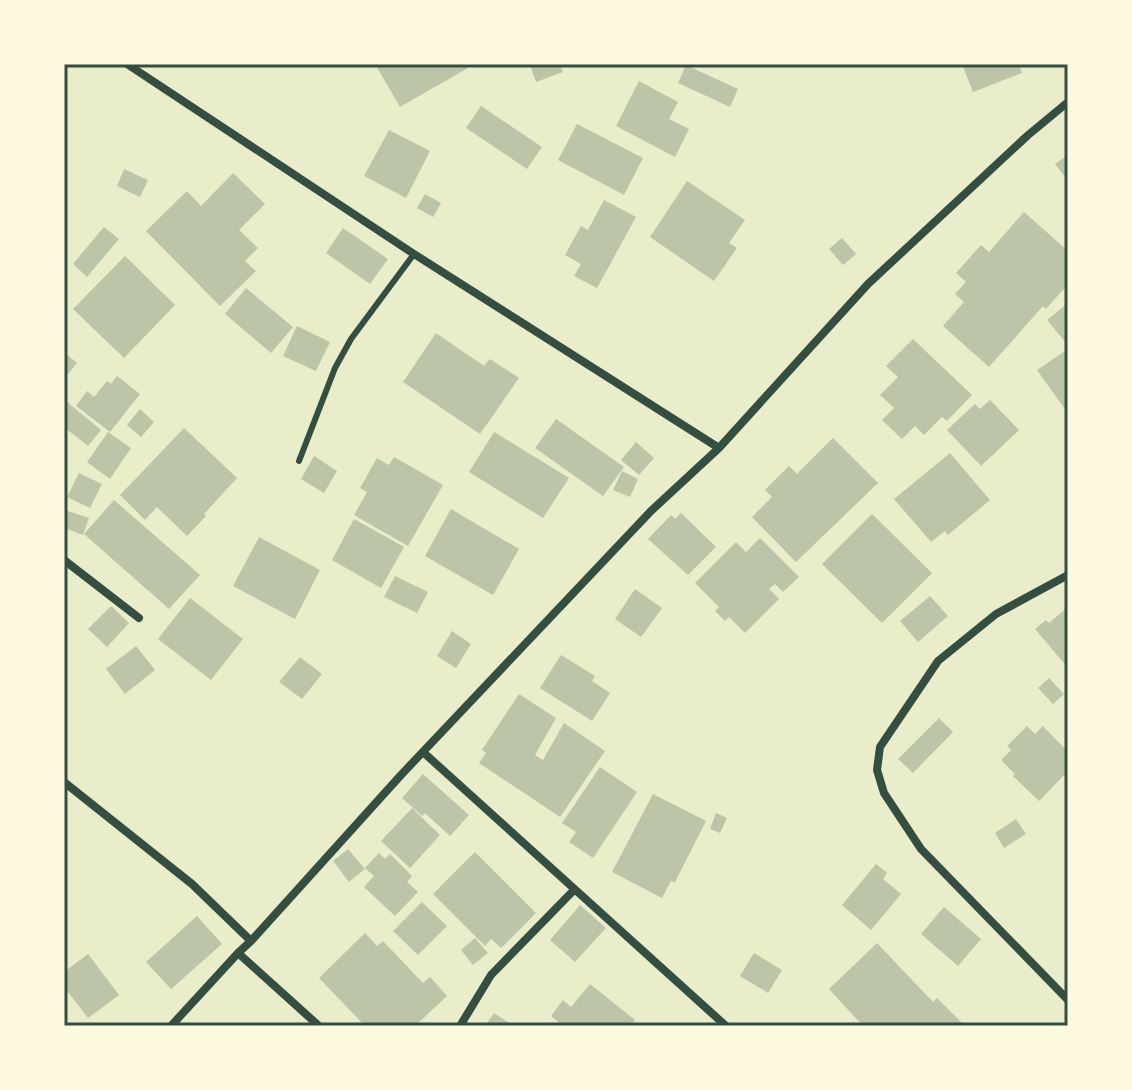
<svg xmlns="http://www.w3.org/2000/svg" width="1132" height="1090" viewBox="0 0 1132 1090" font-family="'IBM Plex Sans',sans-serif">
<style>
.building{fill:#bcc5a7}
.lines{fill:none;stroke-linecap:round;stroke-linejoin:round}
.service{stroke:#344e41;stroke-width:6}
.minor{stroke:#344e41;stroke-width:8}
.neatline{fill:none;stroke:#344e41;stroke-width:3}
</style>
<rect width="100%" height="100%" fill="#e9edc9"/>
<!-- building -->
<path class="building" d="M375,64h91l2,4 -68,39z
M537,64h23l3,8 -27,10 -6,-16z
M962,64h57l3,9 -49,19z
M686,65l52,24 -8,18 -52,-24z
M639,81l39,21 -9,17 20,10 -14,28 -59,-31z
M481,106l61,41 -15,22 -61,-41z
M577,124l66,34 -19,37 -66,-35z
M389,130l41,21 -24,47 -42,-22z
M1068,155v26l-13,-17z
M124,169l24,11 -8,17 -23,-11z
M233,173l32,31 -26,26 19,18 -13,13 11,10 -36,35 -74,-75 41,-40 14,15z
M687,181l58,39 -16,23 8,5 -23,33 -64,-44z
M425,194l16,9 -8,14 -16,-9z
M604,200l32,17 -39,71 -23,-12 7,-12 -16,-9 16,-29 7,4z
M1024,212l44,39v33l-22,25 -3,-3 -54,61 -46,-41 21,-24 -9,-8 11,-12 -10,-9 25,-28 8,7z
M104,227l15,12 -32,38 -14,-13z
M343,228l45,31 -18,25 -44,-31z
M842,238l14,16 -13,11 -14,-16z
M125,256l50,49 -51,53 -51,-49z
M246,288l47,39 -22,26 -46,-39z
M1068,303v39l-2,1 -19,-23z
M297,326l33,16 -14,29 -33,-15z
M436,333l48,33 6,-7 29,19 -39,56 -77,-52z
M913,339l59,56 -25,26 -5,-4 -18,18 -9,-9 -13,13 -20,-19 12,-12 -14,-13 18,-18 -12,-11z
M1068,349v56l-4,3 -27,-38z
M64,352l13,11 -13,16z
M117,376l23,18 -30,38 -34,-26 11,-15 7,6 13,-16 4,3z
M990,400l29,30 -38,36 -34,-36 28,-26 5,5z
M67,402l34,28 -13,16 -24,-19v-22z
M140,409l14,13 -13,15 -14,-12z
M556,419l68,48 -21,29 -68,-48z
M184,428l53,50 -33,36 2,2 -19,20 -30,-29 -12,13 -25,-25z
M108,432l23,16 -21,31 -23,-17z
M494,432l75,46 -26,40 -74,-46z
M833,438l45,45 -82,79 -44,-45 20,-20 -7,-7 24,-24 8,8z
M636,442l18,16 -15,17 -18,-15z
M950,453l40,47 -42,35 -3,-4 -14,11 -37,-43z
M314,456l23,15 -13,22 -23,-14z
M394,457l49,28 -35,61 -54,-31 13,-23 -7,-4 17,-30 12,7z
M622,471l16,8 -8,18 -17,-7z
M79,473l23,11 -12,24 -23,-11z
M114,500l86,75 -31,34 -85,-75z
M451,509l68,40 -26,46 -68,-39z
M65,510l24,8 -6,17 -19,-7z
M681,513l35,34 -28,28 -40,-36 23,-24 4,4z
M872,514l60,59 -50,50 -60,-59z
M354,519l50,28 -23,41 -49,-28z
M259,537l61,33 -25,49 -62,-33z
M760,538l39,39 -16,15 -8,-8 -6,5 10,10 -34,34 -16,-16 -4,4 -10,-10 4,-4 -24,-24 41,-41 10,10z
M395,576l33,16 -11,21 -33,-16z
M635,589l27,19 -21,29 -26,-18z
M930,596l18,20 -30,26 -18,-21z
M190,598l53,41 -32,41 -53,-41z
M111,606l18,17 -22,24 -19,-18z
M1068,607v61l-33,-39 11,-9 3,3z
M452,631l19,13 -15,24 -19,-12z
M136,646l19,24 -30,24 -19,-25z
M561,655l34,21 -3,5 18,12 -18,28 -52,-33z
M300,657l22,17 -20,25 -23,-17z
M1049,678l15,16 -11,10 -15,-16z
M519,694l37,24 -21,37 8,5 21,-37 41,28 -45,66 -81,-54 7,-10 -4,-3z
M939,718l14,14 -40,41 -15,-14z
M1027,726l8,8 8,-8 25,26v19l-29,30 -26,-25 2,-2 -14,-14 10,-10 -4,-4z
M600,767l37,25 -44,66 -24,-16 7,-10 -14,-9z
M423,774l46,41 -19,21 -25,-23 -3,3 -20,-18z
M653,794l53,27 -31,61 -4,-1 -9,17 -50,-26z
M412,808l28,27 -30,33 -29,-27z
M716,813l11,5 -7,15 -10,-4z
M1016,819l10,15 -22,14 -9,-15z
M348,849l17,20 -16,13 -16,-21z
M475,852l61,61 -35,35 -10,-9 -6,7 -52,-52z
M379,853l6,6 5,-5 22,22 -5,6 11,10 -23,24 -31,-29 10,-11 -9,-8z
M876,864l11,9 -4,6 18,15 -30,36 -29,-25z
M422,902l25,24 -29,29 -25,-24z
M580,905l26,23 -31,34 -25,-22z
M944,907l37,32 -23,27 -37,-32z
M197,916l25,28 -51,45 -25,-27z
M365,933l12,13 6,-5 40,42 7,-6 17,19 -32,30h-28l-3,-4 -4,4h-15l-46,-48z
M475,938l13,15 -15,12 -12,-15z
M877,943l56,59 4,-4 28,28h-102l-34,-37z
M754,953l28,17 -14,23 -28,-17z
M88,954l31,41 -31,23 -24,-31v-15z
M590,984l45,36 -5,6h-67l-12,-10 12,-16 8,7z
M494,1013l20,13h-29z"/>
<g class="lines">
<!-- service -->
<path class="service" d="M299,461l36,-93 16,-29 63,-85"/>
<!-- minor -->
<path class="minor" d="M127,64l287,190 305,194
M64,560l75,58
M1068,575l-72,39 -58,47 -58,86 -3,23 7,23 37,56 147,151
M423,752l303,274
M64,782l128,102 59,57
M238,953l81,73
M171,1026l67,-73 13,-12 150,-166 250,-264 68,-63 149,-164 159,-148 41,-34
M460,1026l31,-51 83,-85"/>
</g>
<!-- border -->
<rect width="1132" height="1090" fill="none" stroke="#fefae0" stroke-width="132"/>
<rect x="66" y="66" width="1000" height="958" class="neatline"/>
</svg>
